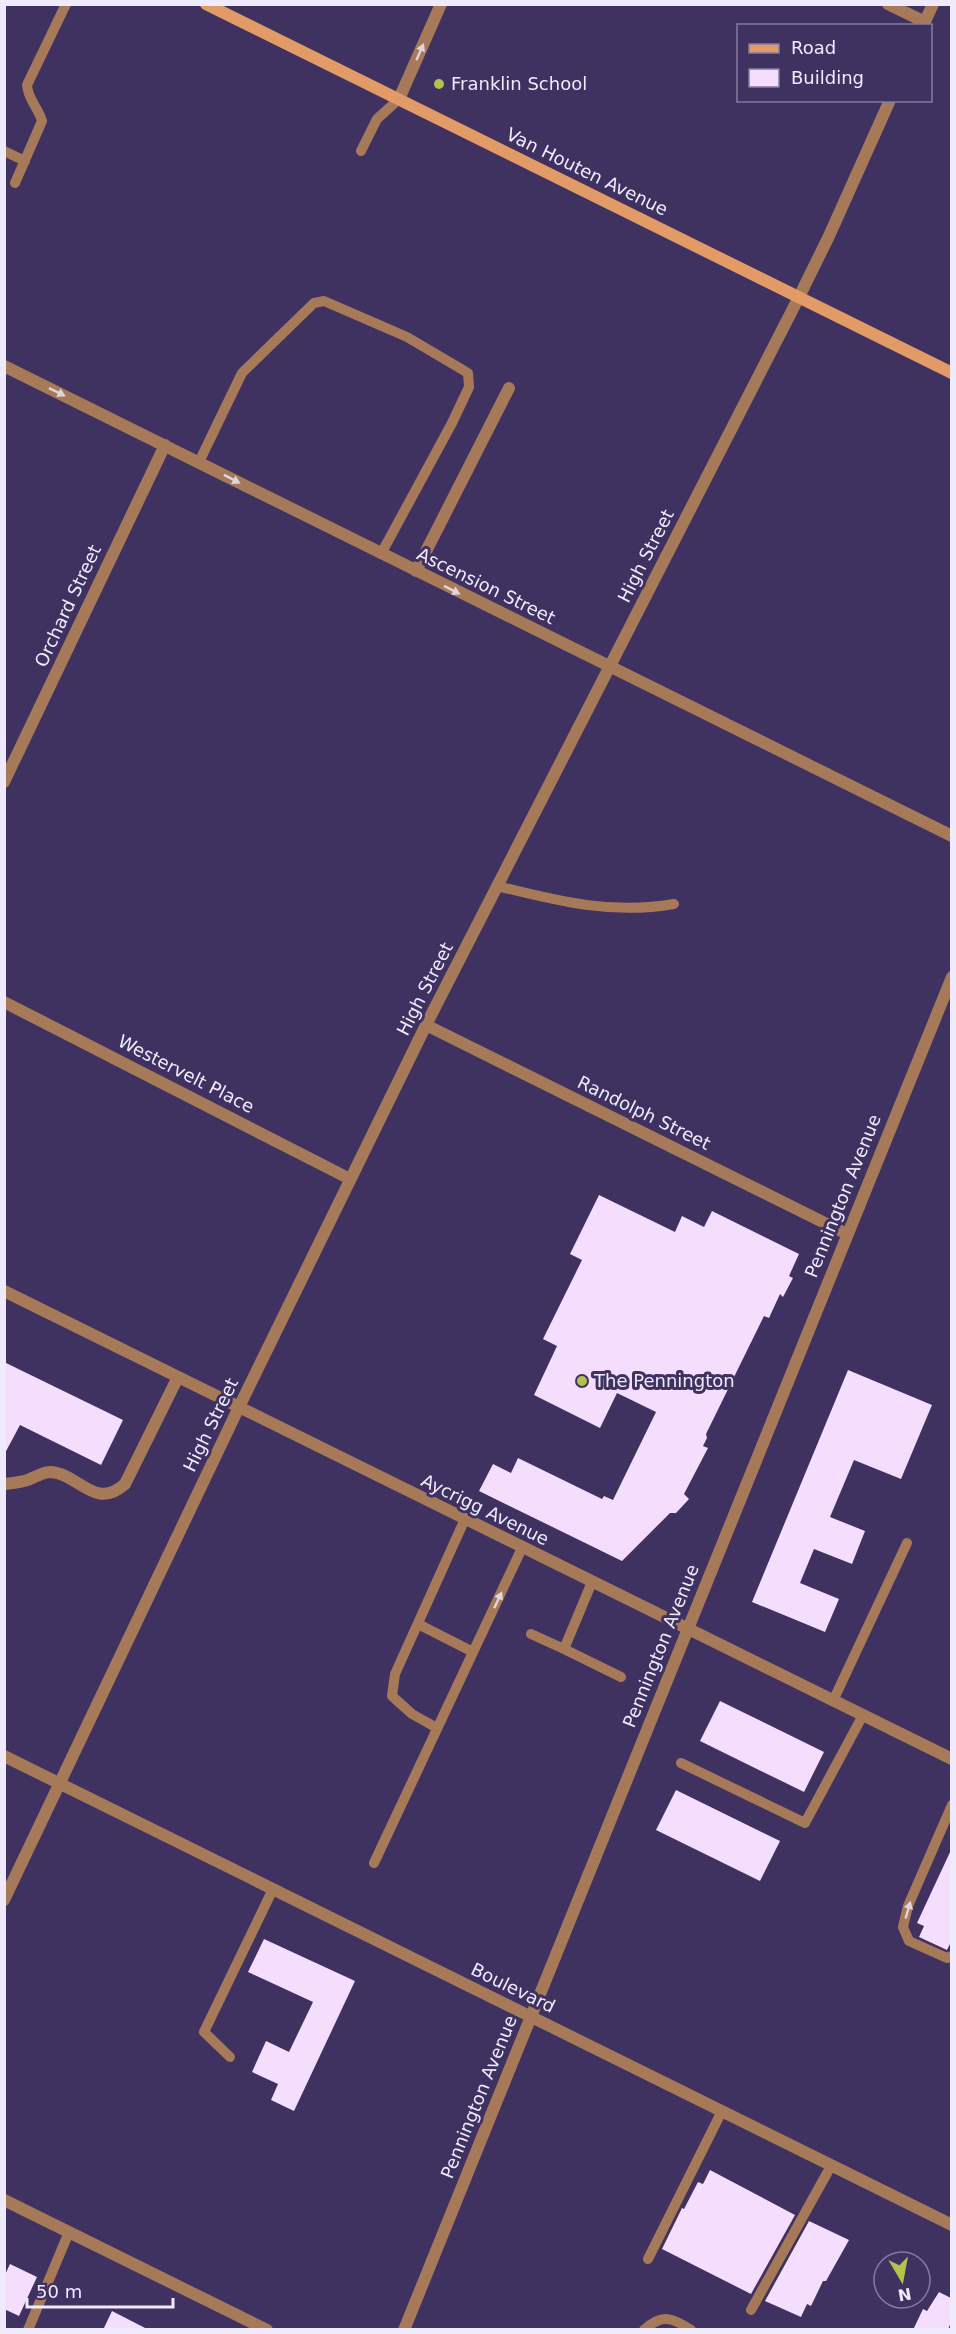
<svg xmlns="http://www.w3.org/2000/svg" width="956" height="2334" viewBox="0 0 956 2334" font-family="'DejaVu Sans',sans-serif">
<style>
.building{fill:#f4ddfd}
.lines{fill:none;stroke-linecap:round;stroke-linejoin:round}
.service{stroke:#a67959;stroke-width:10}
.minor{stroke:#a67959;stroke-width:12}
.tertiary{stroke:#a67959;stroke-width:12}
.secondary{stroke:#e29a66;stroke-width:12}
.oneway{fill:#e0d4dc}
.poi-dot{fill:#b3c24b;stroke:#3f3160;stroke-width:2}
.labels{text-anchor:middle;stroke-width:6;stroke-linejoin:round;paint-order:stroke}
.poi-label{font-size:18px;fill:#efebfd;stroke:#3f3160;text-anchor:start}
.street-label{font-size:18px;fill:#efebfd;stroke:#3f3160}
</style>
<rect width="100%" height="100%" fill="#3f3160"/>
<!-- building -->
<path class="building" d="M599,1195l76,37 7,-16 22,11 8,-16 87,43 -10,22 4,2 -10,19 -3,-3 -11,24 -5,-2 -58,118 1,4 -4,8 5,2 -24,46 5,5 -13,14h-6l-48,48 -143,-70 14,-27 18,9 7,-15 84,41 2,-3 9,4 43,-88 -39,-19 -17,35 -66,-33 23,-49 -14,-7 39,-79 -12,-6z
M4,1362l119,58 -22,45 -81,-40 -16,30z
M848,1370l84,35 -31,74 -47,-19 -24,57 35,14 -13,33 -38,-15 -14,34 39,16 -14,33 -73,-30z
M720,1701l104,51 -20,40 -104,-51z
M676,1790l104,51 -20,40 -104,-51z
M951,1850v92l-4,8 -28,-13 5,-11 -7,-3z
M264,1939l91,42 -61,130 -23,-11 7,-16 -26,-12 14,-31 23,11 24,-50 -65,-30z
M710,2170l85,45 -44,79 -89,-45 20,-41 2,1 14,-27 5,2z
M809,2221l40,19 -23,41h-3l-12,25 -4,-2 -6,13 -36,-16z
M10,2264l27,13 -18,39 -15,-7v-32z
M939,2292l12,6v24l-3,8h-35l10,-21 4,2z
M112,2311l37,19h-46z"/>
<g class="lines">
<!-- service -->
<path class="service" d="M4,151l21,10
M361,151l16,-32 22,-20
M15,183l27,-62c-4,-14 -14,-21 -15,-36l39,-81
M199,462l43,-89 72,-70 10,-2 83,36 61,36 1,14 -17,36 -71,131
M497,886c61,15 114,29 177,18
M592,1582l-28,67 57,28
M418,1624l55,28
M531,1634l33,15
M833,1701l74,-158
M437,1728l-25,-14 -20,-18 3,-22 70,-155
M681,1763l124,60 58,-108
M952,1805l-44,101 -5,21 6,14 38,17 5,-2
M374,1863l148,-315
M230,2057l-26,-25 69,-143
M648,2259l74,-148
M751,2310l80,-144
M28,2330l41,-98
M644,2330c18,-17 29,-12 47,0"/>
<!-- minor -->
<path class="minor" d="M888,4l37,18
M923,26l10,-22
M399,99l42,-95
M4,366l948,470
M416,571l93,-183
M4,782l161,-337
M4,1002l346,177
M426,1025l421,209
M4,1291l948,468
M4,1484c7,-1 13,-1 20,-3 9,-2 17,-9 27,-9 28,2 44,39 74,12l53,-107
M4,1756l948,469
M4,1900l235,-493 187,-382 373,-728 30,-61 61,-136
M4,2200l263,130"/>
<!-- tertiary -->
<path class="tertiary" d="M404,2330l548,-1353"/>
<!-- secondary -->
<path class="secondary" d="M206,4l746,369"/>
</g>
<!-- one-way arrows -->
<defs><path id="oneway-solid" d="M-6-.8H1V-3.2L6.5 0L1 3.2V.8H-6Z" transform="scale(1.5)"/></defs>
<g class="oneway">
<use href="#oneway-solid" transform="translate(420 52) rotate(-66)"/>
<use href="#oneway-solid" transform="translate(57 392) rotate(26)"/>
<use href="#oneway-solid" transform="translate(232 479) rotate(27)"/>
<use href="#oneway-solid" transform="translate(452 590) rotate(27)"/>
<use href="#oneway-solid" transform="translate(498 1600) rotate(-65)"/>
<use href="#oneway-solid" transform="translate(908 1910) rotate(-74)"/>
</g>
<!-- markers -->
<g class="poi-dot">
<circle cx="439" cy="84" r="6"/>
<circle cx="582" cy="1381" r="6"/>
</g>
<g class="labels">
<!-- poi labels -->
<g class="poi-label">
<text x="451" y="90">Franklin School</text>
<text x="594" y="1387">The Pennington</text>
</g>
<!-- street labels -->
<g class="street-label">
<text transform="translate(587 172) rotate(26)" y="6">Van Houten Avenue</text>
<text transform="translate(646 556) rotate(-63)" y="6">High Street</text>
<text transform="translate(486 586) rotate(26)" y="6">Ascension Street</text>
<text transform="translate(68 606) rotate(-65)" y="6">Orchard Street</text>
<text transform="translate(425 989) rotate(-63)" y="6">High Street</text>
<text transform="translate(186 1074) rotate(27)" y="6">Westervelt Place</text>
<text transform="translate(644 1113) rotate(26)" y="6">Randolph Street</text>
<text transform="translate(843 1196) rotate(-68)" y="6">Pennington Avenue</text>
<text transform="translate(211 1425) rotate(-64)" y="6">High Street</text>
<text transform="translate(485 1510) rotate(26)" y="6">Aycrigg Avenue</text>
<text transform="translate(661 1646) rotate(-68)" y="6">Pennington Avenue</text>
<text transform="translate(513 1988) rotate(26)" y="6">Boulevard</text>
<text transform="translate(479 2097) rotate(-68)" y="6">Pennington Avenue</text>
</g>
</g>
<!-- border -->
<rect width="956" height="2334" fill="none" stroke="#efebfd" stroke-width="12"/>
<!-- legend -->
<rect x="737" y="24" width="195" height="78" fill="#3f3160" stroke="#857b9f" stroke-width="1.5"/>
<rect x="749" y="44" width="30" height="9" fill="#e29a66" stroke="#857b9f" stroke-width="1.5"/>
<text x="791" y="54" font-size="18" fill="#efebfd">Road</text>
<rect x="749" y="69" width="30" height="18" fill="#f4ddfd" stroke="#857b9f" stroke-width="1.5"/>
<text x="791" y="84" font-size="18" fill="#efebfd">Building</text>
<!-- north arrow -->
<g transform="translate(902 2280) rotate(170)"><circle r="28" fill="#3f3160" stroke="#857b9f" stroke-width="1.5"/>
<path d="M0-4.5L10 22L0 15L-10 22Z" fill="#b3c24b"/>
<text y="-9" font-size="16" font-weight="bold" text-anchor="middle" fill="#efebfd">N</text>
</g>
<!-- scale -->
<path d="M27 2298v9h146v-9" fill="none" stroke="#efebfd" stroke-width="3"/>
<text x="36" y="2298" font-size="18" fill="#efebfd" stroke="#3f3160" stroke-width="4.5" paint-order="stroke">50 m</text>
</svg>
